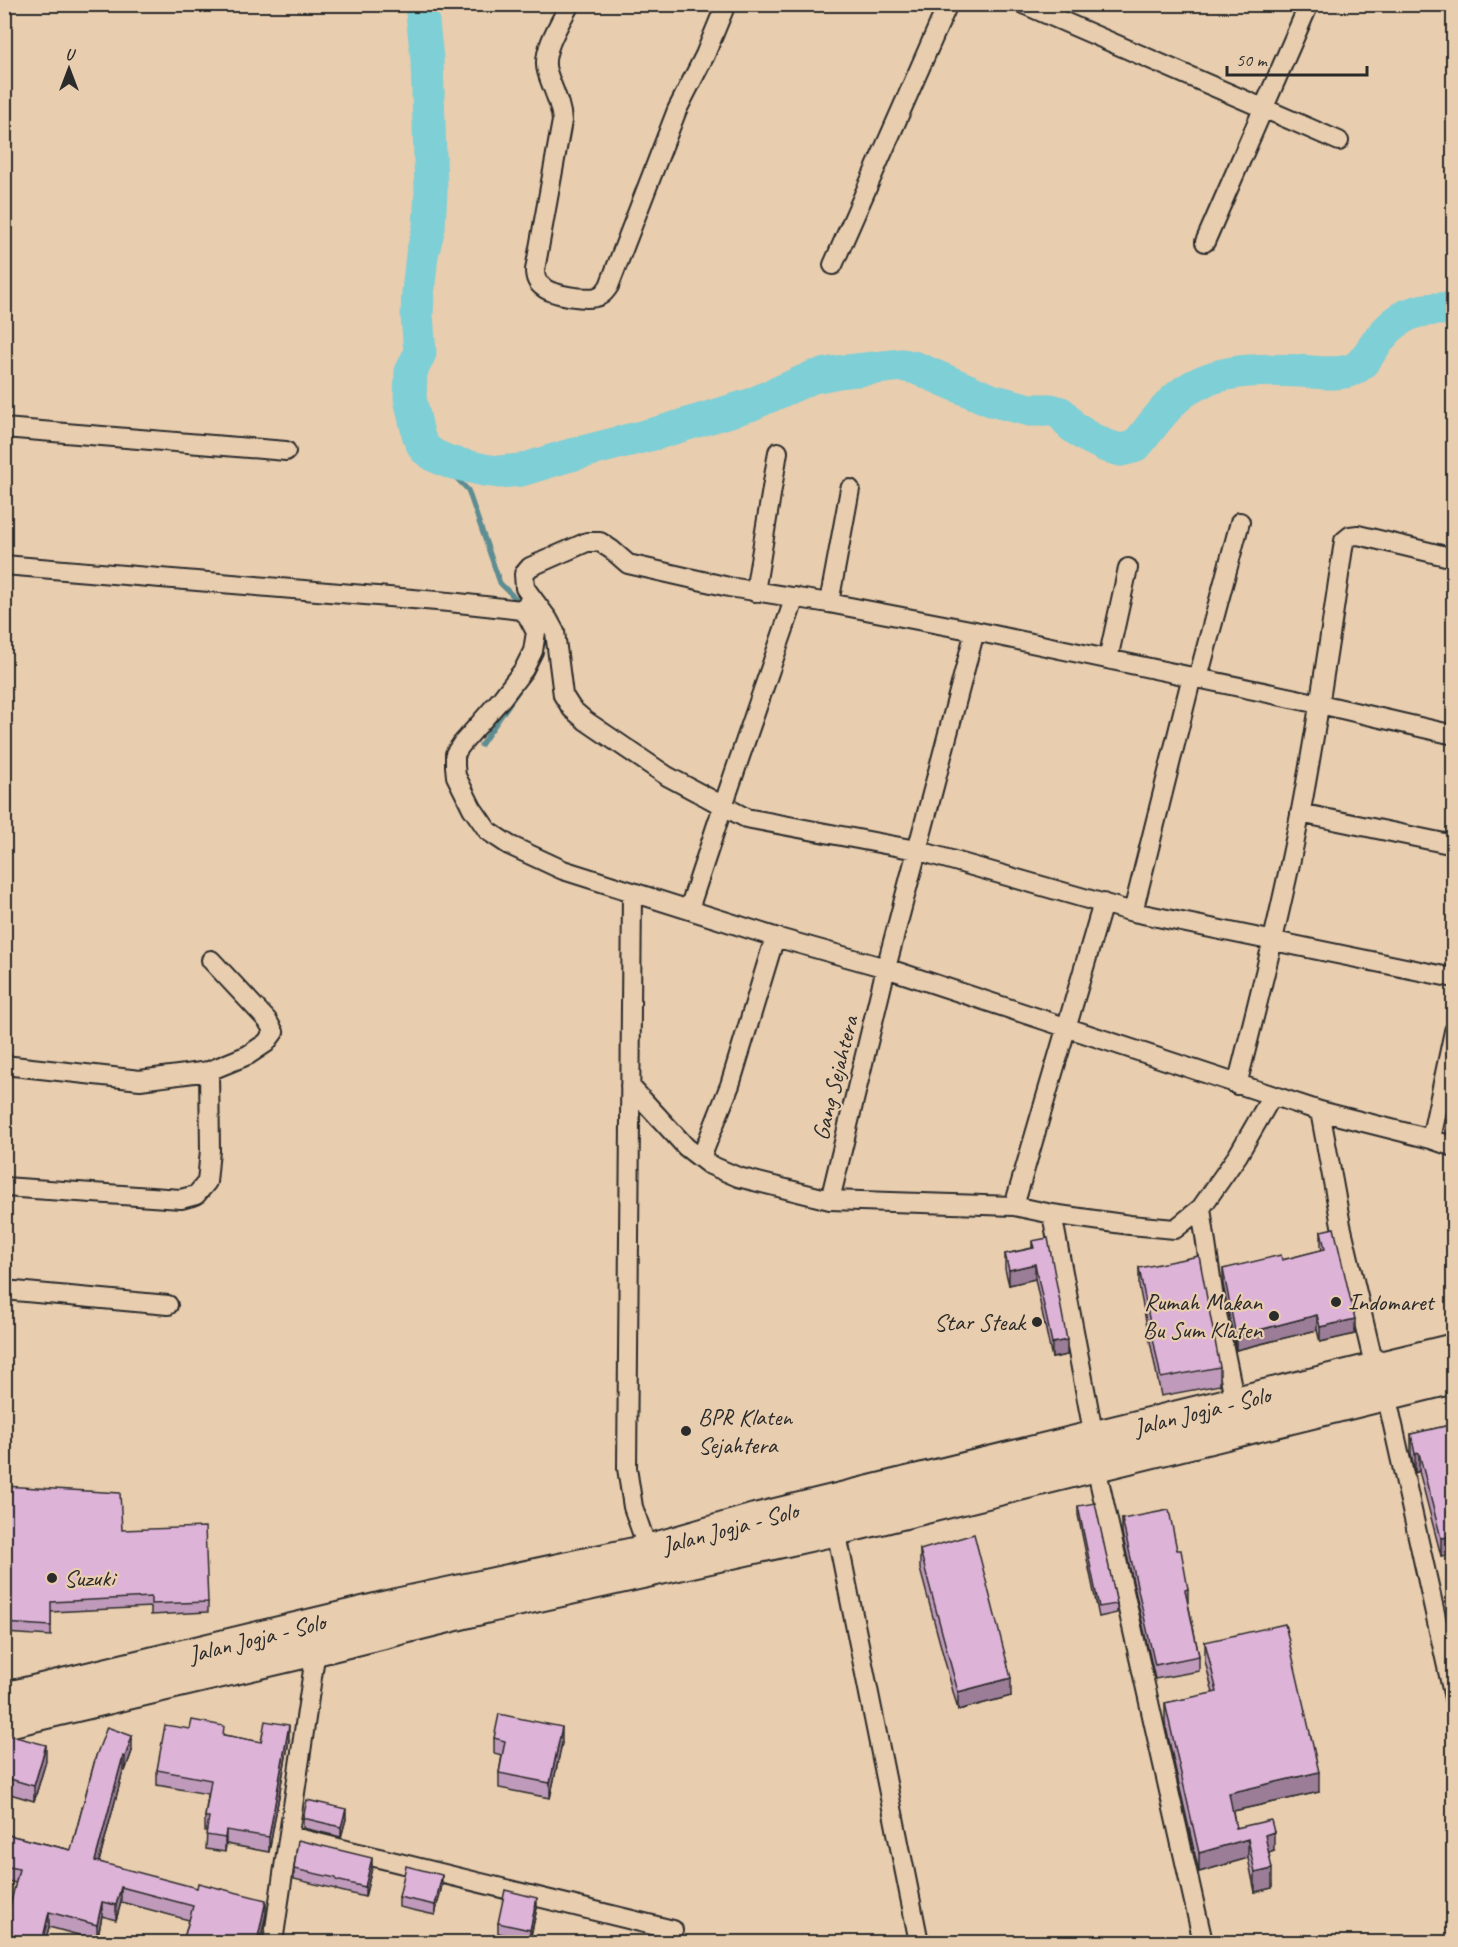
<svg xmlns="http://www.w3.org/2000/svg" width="1458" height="1947" viewBox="0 0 1458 1947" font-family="Caveat,sans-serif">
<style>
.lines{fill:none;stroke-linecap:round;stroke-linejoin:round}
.stream{stroke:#5d8d92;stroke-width:5}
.river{stroke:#7ecfd6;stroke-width:33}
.minor-casing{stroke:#2b2b2b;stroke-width:22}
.trunk-casing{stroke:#2b2b2b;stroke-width:34}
.minor{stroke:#e8cdaf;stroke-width:18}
.trunk{stroke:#e8cdaf;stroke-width:30}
.wall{fill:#bf9aba;stroke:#2b2b2b;stroke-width:1.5}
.shaded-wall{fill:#9b7d97;stroke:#2b2b2b;stroke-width:1.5}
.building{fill:#deb3d8;stroke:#2b2b2b;stroke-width:1.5}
.poi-dot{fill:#2b2b2b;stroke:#e8cdaf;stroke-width:2}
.labels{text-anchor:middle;stroke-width:4.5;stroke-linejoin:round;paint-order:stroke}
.street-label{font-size:24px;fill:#2b2b2b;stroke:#e8cdaf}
.poi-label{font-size:24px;fill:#2b2b2b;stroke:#e8cdaf;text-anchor:start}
</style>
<rect width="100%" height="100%" fill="#e8cdaf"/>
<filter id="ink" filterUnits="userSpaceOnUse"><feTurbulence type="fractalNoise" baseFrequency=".0167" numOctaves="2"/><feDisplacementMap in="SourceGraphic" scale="12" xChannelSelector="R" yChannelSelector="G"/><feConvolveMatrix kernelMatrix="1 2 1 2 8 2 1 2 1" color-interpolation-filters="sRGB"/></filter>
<g filter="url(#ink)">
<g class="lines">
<!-- stream -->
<path class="stream" d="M435,456l33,34 32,93 21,21
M540,653l6,-16 -2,-9
M481,745l40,-58"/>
<!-- river -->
<path class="river" d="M421,4l6,55 4,132 -2,36 -7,28 -4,37 -1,23 3,38 -9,19 -1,26 9,40 6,11 10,7 14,6 35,8 15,2 22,-2 46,-14 94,-24 89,-27 63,-28 25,-5 64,-7 14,3 75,32 39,10h21l10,3 11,13 14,10 20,10 15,4 12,-3 6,-5c11,-14 22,-29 35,-42 34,-32 83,-31 126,-29 17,1 39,5 54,-2 10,-5 15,-16 21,-24 22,-31 41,-38 79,-36"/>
<!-- minor casing -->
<g class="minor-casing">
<path id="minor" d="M570,4c-9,17 -29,48 -23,67 5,18 14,31 15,50l-27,149c0,8 2,13 8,17 8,8 46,14 56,9 5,-2 7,-6 10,-10l68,-176 28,-55 21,-51
M1023,4l316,137
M1205,242l104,-238
M833,265l115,-261
M4,428l282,23
M4,565l445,37 72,8 7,-7
M755,592l23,-140
M829,603l21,-114
M521,610l6,5 9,17 -3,19 -9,18 -22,29 -41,47 -6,9v12l1,10 16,32 16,23 21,14 54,25 212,67 111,31 434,143 111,28 23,8
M1108,659l20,-91
M1198,678l42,-156
M1454,735l-134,-31 -345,-73 -146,-28 -100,-16 -101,-23 -16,-14 -12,-8h-13l-57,25 -6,7 1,14 23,31 7,13 8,63 9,14 14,12 81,55 79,42 170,32 217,62 321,66
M1300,813l154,32
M632,892l-5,576 6,39 15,43
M689,909l34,-103 72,-209
M1133,912l59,-236
M4,1065l136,15 69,-9 39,-16 18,-12 8,-11 -7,-12 -56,-60
M1237,1085c23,-91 46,-182 64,-275 17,-89 30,-179 43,-269l6,-5 8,-1 96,23
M630,1086l56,61 22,17 30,13 92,23 184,6 38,8 78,11 45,4 26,-21 37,-53 34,-59
M1320,1111l21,114 34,144
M1431,1139l23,-108
M701,1158l29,-73 45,-148
M4,1187l177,12 15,-4 11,-13 3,-32 -1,-79
M830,1200l56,-232 89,-337
M1014,1206l89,-303
M1201,1208l13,91 21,103
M1052,1214l42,223
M4,1290l164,15
M1386,1394l68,304
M1096,1467l107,475
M836,1530l83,412
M289,1836l384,94
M273,1942l43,-292"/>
</g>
<!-- trunk casing -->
<g class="trunk-casing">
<path id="trunk" d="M4,1698l392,-94 252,-54 107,-31 699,-170
M4,1723l312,-73 173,-43 347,-77 618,-152"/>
</g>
<!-- minor -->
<use href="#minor" class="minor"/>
<!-- trunk -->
<use href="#trunk" class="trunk"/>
</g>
<!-- wall -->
<path class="wall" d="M1321,1231l34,103 -35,8 -3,-12 -81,20 -13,-66v-15l59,-9 40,-10 -1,-4z
M1032,1241l35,114 -15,3 -17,-79 -26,6 -4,-16v-15l27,-6z
M1139,1268l81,99v18l-59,11 -22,-110z
M1454,1424v153l-6,-22 -7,1 -22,-85 -4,2 -4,-20v-19z
M4,1486l118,44 86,72v10l-57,3v-8l-100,5v24l-47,-3z
M1078,1506l39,98v9l-18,4 -21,-102z
M1122,1519l55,31 11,39v14l11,53v15l-44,8 -33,-146z
M920,1550l91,146 -53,14 -38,-141z
M1205,1642l114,150 -86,19 3,17 38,23 -5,2 3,35 -17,4 -7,-34 -49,14 -34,-149v-20l48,-10 -8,-32z
M4,1734l42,27 -12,40 -24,-7 -1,3 -5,-1z
M224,1735l37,7 28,-2 -20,112 -43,-8 -1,8 -19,-3 1,-18h-2v-14l3,-23 -51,-9v-15z
M494,1738l68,5 -12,55 -51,-10v-15l3,-18 -8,-2z
M132,1751l-7,20h-2l-24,91 167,52 -6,28h-77l6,-22 -68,-18 -5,18 -14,-4 -5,24 -48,-13 -4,15h-41l12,-59 -12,-3v-46l67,16 25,-94z
M303,1818l43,1 -5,18 -38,-9z
M372,1868l-7,29 -29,-7v-1l-42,-10v-10z
M442,1885l-7,30 -36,-8v-10z
M537,1908l-7,32 -32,-7v-10z"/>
<!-- shaded-wall -->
<path class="shaded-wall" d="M1035,1264v15l-26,6v-15z
M1317,1315v15l-81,20v-14z
M1355,1319v15l-35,8v-15z
M1067,1340v15l-15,3v-15z
M1419,1453v18l-4,2v-19z
M1448,1537v18l-7,1v-18z
M1011,1678v18l-53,14v-18z
M289,1725v15l-20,112v-15z
M562,1727v16l-12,55v-15z
M132,1736v15l-7,20v-14z
M46,1745v16l-12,40v-15z
M123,1756v15l-28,105v-15z
M1319,1772v20l-90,20v-19z
M10,1779v15l-1,3v-15z
M346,1809v10l-5,18v-10z
M226,1830v14l-1,8v-14z
M1274,1832v19l-9,3v-19z
M1248,1839v19l-49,14v-19z
M372,1858v10l-7,29v-10z
M1272,1869v19l-17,4v-19z
M442,1875v10l-7,30v-10z
M121,1887v15l-5,18v-15z
M537,1898v10l-7,32v-10z
M266,1900v14l-6,28h-3z
M102,1902v14l-5,24v-15z
M49,1912v15l-4,15h-3z"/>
<!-- building -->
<path class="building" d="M1334,1228l21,91 -35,8 -3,-12 -81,21 -13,-67 58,-14 1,5 43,-11 -4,-18z
M1048,1238l19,102 -15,3 -17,-79 -26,6 -4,-16 29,-6 -2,-7z
M1199,1256l21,111 -59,11 -22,-110z
M1454,1424v135l-6,-22 -7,1 -22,-85 -4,1 -4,-20z
M4,1486l116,7 2,37 83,-3 3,75 -57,2v-7l-100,5v24l-47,-3z
M1095,1503l22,101 -18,3 -21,-101z
M1169,1510l8,40h4l7,39 -3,1 14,66 -44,9 -33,-146z
M974,1534l37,144 -53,14 -38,-142z
M1285,1624l34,148 -90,21 7,35 35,-8 3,12 -9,3 7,34 -17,4 -7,-34 -49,14 -34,-150 52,-11 -12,-50z
M499,1714l63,13 -12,56 -51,-10 6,-32 -11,-3z
M192,1720l32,6 -1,9 38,7 4,-21 24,4 -20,112 -43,-7 -1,8 -19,-3 3,-18h-4l6,-37 -54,-10 8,-45 25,4z
M107,1727l25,9 -7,21 -2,-1 -28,105 102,27 1,-5 68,17 -9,42h-74l10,-36 -72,-19 -5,18 -14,-3 -5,23 -48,-13 -7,30h-38v-11l15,-62 -15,-3v-32l67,16 25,-94z
M4,1734l42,11 -12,41 -24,-7 -1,3 -5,-1z
M307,1800l39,9 -5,18 -38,-9z
M298,1840l74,18 -7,29 -29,-7v-2l-42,-9z
M406,1866l36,9 -7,30 -36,-8z
M505,1890l32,8 -7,32 -32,-7z"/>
</g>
<!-- markers -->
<g class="poi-dot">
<circle cx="1336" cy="1302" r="6"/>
<circle cx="1274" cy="1316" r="6"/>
<circle cx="1037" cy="1322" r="6"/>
<circle cx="686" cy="1431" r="6"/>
<circle cx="52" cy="1578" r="6"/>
</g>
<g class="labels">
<!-- street labels -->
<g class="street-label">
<text transform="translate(835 1078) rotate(-76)" y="8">Gang Sejahtera</text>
<text transform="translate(1202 1411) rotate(-14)" y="8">Jalan Jogja - Solo</text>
<text transform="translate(730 1528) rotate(-15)" y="8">Jalan Jogja - Solo</text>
<text transform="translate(257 1638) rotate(-14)" y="8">Jalan Jogja - Solo</text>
</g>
<!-- poi labels -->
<g class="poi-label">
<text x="1262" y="1310" text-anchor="end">Rumah Makan<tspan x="1262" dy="28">Bu Sum Klaten</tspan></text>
<text x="1348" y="1310">Indomaret</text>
<text x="1025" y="1330" text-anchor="end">Star Steak</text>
<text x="698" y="1425">BPR Klaten<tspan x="698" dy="28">Sejahtera</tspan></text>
<text x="64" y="1586">Suzuki</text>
</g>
</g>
<!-- margin -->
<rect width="1458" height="1947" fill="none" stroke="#e8cdaf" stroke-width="24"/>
<rect x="12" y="12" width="1434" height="1923" fill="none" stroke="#2b2b2b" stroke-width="2" filter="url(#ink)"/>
<!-- north arrow -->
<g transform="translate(69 69)" stroke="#e8cdaf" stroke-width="4.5" paint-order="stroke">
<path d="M0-4.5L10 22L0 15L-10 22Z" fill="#2b2b2b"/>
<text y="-9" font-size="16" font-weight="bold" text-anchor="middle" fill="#2b2b2b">U</text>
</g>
<!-- scale -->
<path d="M1227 66v9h140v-9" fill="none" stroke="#2b2b2b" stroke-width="3"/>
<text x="1236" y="66" font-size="18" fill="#2b2b2b" stroke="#e8cdaf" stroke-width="4.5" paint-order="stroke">50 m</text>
</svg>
